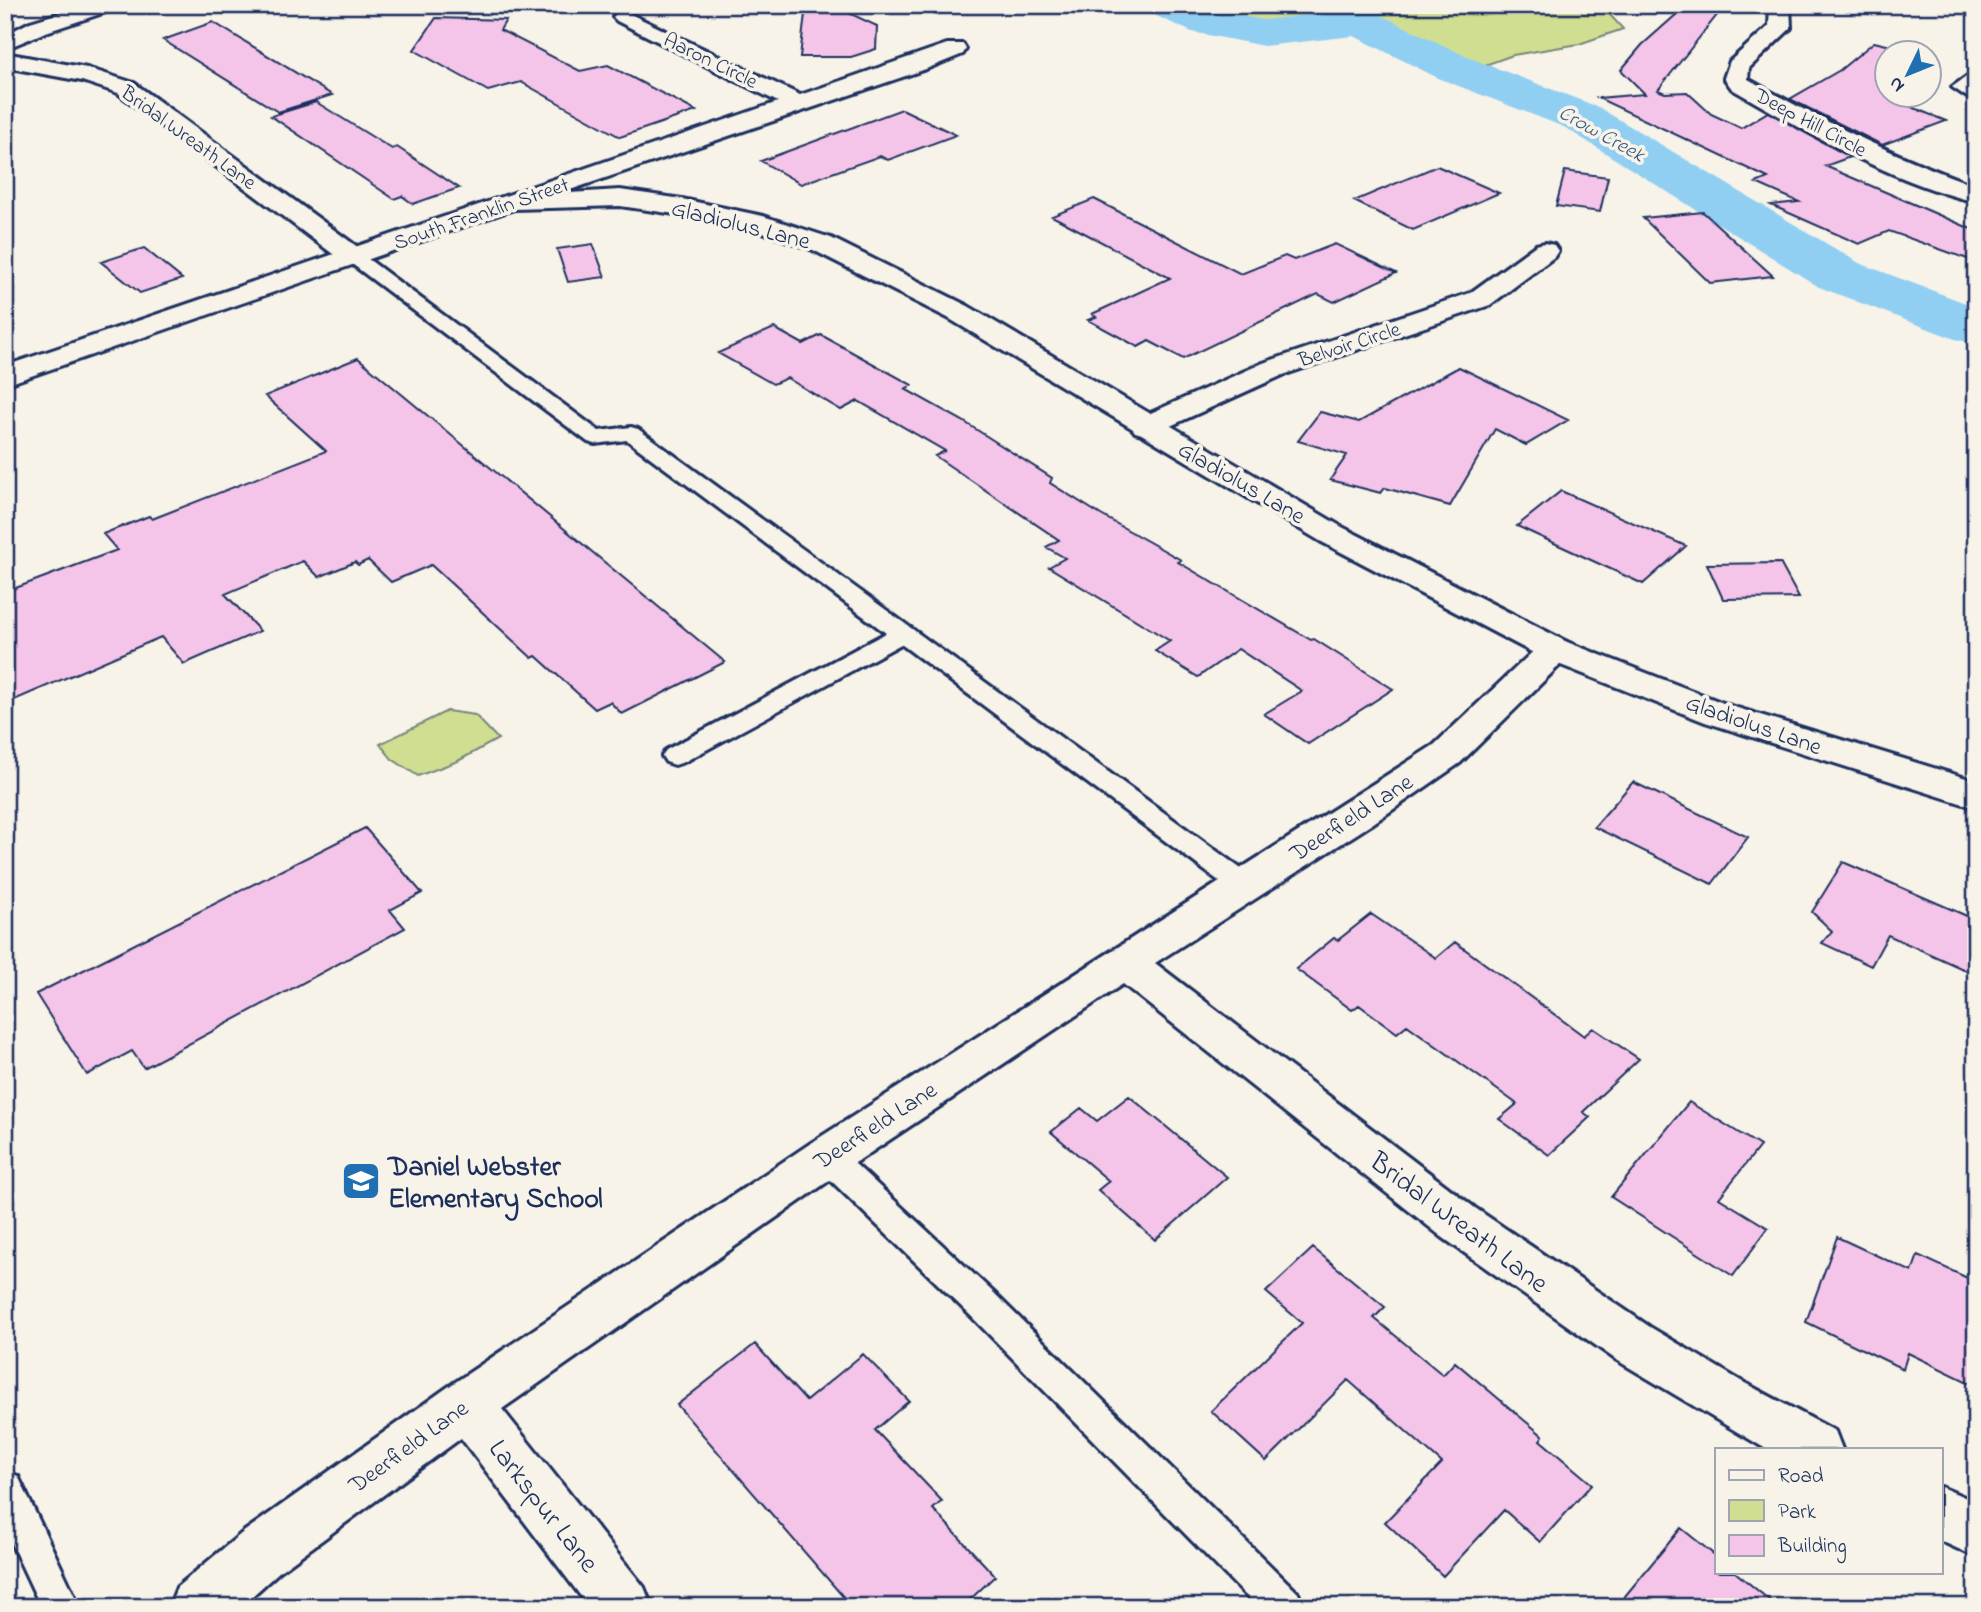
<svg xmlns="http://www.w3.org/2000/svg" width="1981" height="1612" viewBox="0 0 1981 1612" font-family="'Indie Flower',sans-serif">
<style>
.green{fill:#d0de92;stroke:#768678;stroke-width:2}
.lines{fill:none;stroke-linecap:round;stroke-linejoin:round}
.river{fill:#91cff2;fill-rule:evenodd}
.building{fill:#f4c5e8;stroke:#1b2f5e;stroke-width:2}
.lane-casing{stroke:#1b2f5e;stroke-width:6}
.street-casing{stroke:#1b2f5e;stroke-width:6}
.secondary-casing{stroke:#1b2f5e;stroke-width:6}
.lane{fill:#f7f3e8;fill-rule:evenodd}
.street{fill:#f7f3e8;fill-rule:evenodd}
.secondary{fill:#f7f3e8;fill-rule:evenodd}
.labels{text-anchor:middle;stroke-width:7;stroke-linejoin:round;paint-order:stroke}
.far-street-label{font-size:21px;fill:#1b2f5e;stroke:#f7f3e8}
.far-water-label{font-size:21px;font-style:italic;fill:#385783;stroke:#f7f3e8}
.street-label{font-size:24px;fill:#1b2f5e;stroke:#f7f3e8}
.near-poi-label{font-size:28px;font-weight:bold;fill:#1b2f5e;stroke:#f7f3e8;text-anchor:start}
.near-street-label{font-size:28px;fill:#1b2f5e;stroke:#f7f3e8}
</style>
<rect width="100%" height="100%" fill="#f7f3e8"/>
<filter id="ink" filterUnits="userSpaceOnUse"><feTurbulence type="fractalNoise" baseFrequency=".0143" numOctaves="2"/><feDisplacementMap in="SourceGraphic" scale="14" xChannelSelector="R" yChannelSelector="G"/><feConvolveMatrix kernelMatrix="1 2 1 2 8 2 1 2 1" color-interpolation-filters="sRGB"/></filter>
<g filter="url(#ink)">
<!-- green -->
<path class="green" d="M1136,5h465l22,24 -44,15 -66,11 -39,14 -118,-45 -108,15z
M447,711l28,4 23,24 -40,22 -40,15 -26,-17 -12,-15z"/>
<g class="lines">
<!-- river -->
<path class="river" d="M1145,5h59l15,7 45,8 96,-11 16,4 94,45 128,49 261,156 117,44v37l-21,-5 -136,-52 -255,-160 -126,-49 -84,-42 -90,10 -72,-14 -40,-18z"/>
</g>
<!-- building -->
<path class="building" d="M806,5h26l45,21 -1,23 -25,8h-51z
M1687,5h38l-67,85 7,3 22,-1 24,22 30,14 27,-16 82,45 -25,9 151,65v31l-87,-31 -30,13 -88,-39 28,-3 -43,-19 12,-5 -170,-80 47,-4 -24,-24 21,-25z
M436,18l70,2 -6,10 80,41 28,-6 88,46 -76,26 -99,-55 -33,9 -74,-41z
M213,22l119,73 -54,17 -115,-72z
M1874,42l42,10h-30v42h21l-8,8 47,19 -64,24 -92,-46 50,-29z
M316,102l76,47 5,-2 62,41 -46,16 -11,-8 -8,3 -123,-83z
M902,109l54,26 -68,25 -8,-4 -79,28 -40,-23z
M1437,166l62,27 -86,37 -59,-29z
M1565,171l43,6 -8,35 -44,-6z
M1094,199l147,75 44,-18 9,4 41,-16 61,29 -62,29 -16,-8 -135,65 -34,-18 -11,6 -50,-27 8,-3 -4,-3 78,-36 -118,-62z
M1703,212l70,64 -63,7 -67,-65z
M593,244l12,33 -37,5 -11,-33z
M144,248l38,31 -42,14 -39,-31z
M774,328l29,16 18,-9 91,50 -7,4 58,32 89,57 -2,5 51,32 80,45 -3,2 133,78 3,-1 79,50 -85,55 -44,-30 38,-23 -64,-42 -40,28 -43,-26 15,-10 -121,-74 16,-9 -19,-11 13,-7 -124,-84 10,-5 -87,-50 -17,9 -54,-32 -14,6 -55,-31z
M358,358l367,304 -103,52 -12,-12 -15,7 -59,-53 -4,2 -101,-93 -40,17 -23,-22 -10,5 -3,-3 -36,15 -16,-16 -78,33 35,37 -76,33 -23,-27 -156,67v-112l112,-42 -14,-16 46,-18 3,3 174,-68 -61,-55z
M1459,367l109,53 -42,25 -31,-16 -45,77 -65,-18 -4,5 -51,-13 17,-25 -49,-14 22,-29 39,10z
M1561,491l125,55 -43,38 -126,-58z
M1780,563l19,35 -76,1 -16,-35z
M1633,782l115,55 -36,47 -118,-57z
M365,828l57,65 -32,17 15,18 -261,140 -12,-17 -45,24 -51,-81z
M1843,862l133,58v55l-88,-40 -17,31 -49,-23 10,-12 -20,-19z
M1371,914l65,44 19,-16 129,94 9,-8 46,31 -56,53 7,5 -41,38 -50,-36 18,-15 -110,-79 -10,8 -38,-28 -7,5 -56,-41 38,-31 4,2z
M1129,1096l98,81 -72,63 -57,-50 11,-9 -58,-49 30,-24 16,13z
M1689,1102l71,44 -41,52 49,30 -35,48 -122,-79z
M1837,1237l75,35 6,-17 58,27v104l-68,-33 -5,16 -97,-47z
M1313,1248l72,59 -11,11 69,57 12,-13 88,74 -3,4 52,44 -52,58 -36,-32 -61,66 -58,-54 57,-59 -94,-83 -82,81 -55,-50 91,-88 -36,-31z
M755,1344l51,57 57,-47 46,47 -34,29 67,71 -9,8 62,67 -33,31h-110l-175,-202z
M1681,1528l36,29v15h18l43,35h-162z"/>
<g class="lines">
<!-- lane casing -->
<g class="lane-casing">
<path id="lane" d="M1976,70v12l-6,5 6,4v12l-24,-16z
M354,252l6,1 239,178 32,-4 7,2 617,450 4,7 -4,7 -10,3 -10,-3 -334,-249 -217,118 -9,3 -9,-3 -4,-6 4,-6 220,-117 -259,-193 -32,4 -7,-2 -240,-181 -3,-4 3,-4z
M827,1144l11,4 156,145 304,300 5,14h-46l-287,-292 -154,-149 -5,-9 5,-9z
M5,1471l13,5 62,131h-39l-36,-77z"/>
</g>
<!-- street casing -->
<g class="street-casing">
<path id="street" d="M86,5h32l-3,4 -69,23 -41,17v-14l25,-13z
M1770,5h20l1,23 -42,40 -1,11c76,43 146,77 228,107v16c-87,-21 -167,-69 -244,-113l-8,-11 6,-17 39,-35z
M624,11l176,84 147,-51h16l3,5 -3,5 -37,15 -406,138 -9,3 -9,-3 -4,-5 4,-5 276,-95 -161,-81 -4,-4 4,-4z
M5,53l82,15 47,15 229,168 4,6 -4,6 -9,2 -9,-2 -227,-170 -36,-12 -77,-14z
M1545,243l9,2 4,6 -4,6 -64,48 -207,70 -126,57 -11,3 -11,-3 -4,-6 4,-6 128,-57 207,-70 66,-48z
M1555,639l12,3 6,8 -6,8 -107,105 -88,61 -217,139 320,245 175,119 91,54 94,50 7,18h-76l-151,-90 -173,-122 -319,-253 -280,187 -341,238 142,178 8,20h-63l-128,-169 -181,133 -40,36h-71l8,-20 65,-54 206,-146 363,-244 623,-398 109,-103z
M1941,1487l35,15v55l-35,-16z"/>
</g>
<!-- secondary casing -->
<g class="secondary-casing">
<path id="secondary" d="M620,190l62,9 81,17 68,22 137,68 374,221 225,115 164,64 245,75v27l-271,-86 -162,-64 -223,-117 -372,-223 -135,-68 -56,-20 -75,-15 -62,-9 -106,3 -509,176v-19l497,-169z"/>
</g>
<!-- lane -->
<use href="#lane" class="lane"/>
<!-- street -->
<use href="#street" class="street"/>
<!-- secondary -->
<use href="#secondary" class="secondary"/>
</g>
</g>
<!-- icons -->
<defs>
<g id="school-square" transform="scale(2.0125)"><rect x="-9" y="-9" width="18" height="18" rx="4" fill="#1f6fb2" stroke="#f7f3e8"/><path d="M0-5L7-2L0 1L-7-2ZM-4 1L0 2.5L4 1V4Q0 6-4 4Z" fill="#fff"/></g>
</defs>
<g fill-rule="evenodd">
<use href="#school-square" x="361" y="1181"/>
</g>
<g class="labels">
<!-- far-street labels -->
<g class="far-street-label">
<text transform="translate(711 60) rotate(26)" y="7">Aaron Circle</text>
<text transform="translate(1811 122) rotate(28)" y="7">Deep Hill Circle</text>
<text transform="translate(189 137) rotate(36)" y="7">Bridal Wreath Lane</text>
<text transform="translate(481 213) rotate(-19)" y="7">South Franklin Street</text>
<text transform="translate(1349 344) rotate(-18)" y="7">Belvoir Circle</text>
</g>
<!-- far-water labels -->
<g class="far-water-label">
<text transform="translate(1602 133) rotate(29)" y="7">Crow Creek</text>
</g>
<!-- street labels -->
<g class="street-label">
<text transform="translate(741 224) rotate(14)" y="8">Gladiolus Lane</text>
<text transform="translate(1242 482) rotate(30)" y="8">Gladiolus Lane</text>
<text transform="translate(1754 724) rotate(19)" y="8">Gladiolus Lane</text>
<text transform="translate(1351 817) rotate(-33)" y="8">Deerfield Lane</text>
<text transform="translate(875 1125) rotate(-33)" y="8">Deerfield Lane</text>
<text transform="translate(408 1446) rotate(-36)" y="8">Deerfield Lane</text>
</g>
<!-- near-poi labels -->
<g class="near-poi-label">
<text x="388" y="1175">Daniel Webster<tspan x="388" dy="32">Elementary School</tspan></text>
</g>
<!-- near-street labels -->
<g class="near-street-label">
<text transform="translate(1460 1221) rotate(37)" y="10">Bridal Wreath Lane</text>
<text transform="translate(545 1505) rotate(52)" y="10">Larkspur Lane</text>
</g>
</g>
<!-- margin -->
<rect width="1981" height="1612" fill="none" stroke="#f7f3e8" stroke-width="28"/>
<rect x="14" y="14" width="1953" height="1584" fill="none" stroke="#1b2f5e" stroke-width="2.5" filter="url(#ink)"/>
<!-- legend -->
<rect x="1715" y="1448" width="228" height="126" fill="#f7f3e8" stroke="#9fa5b1" stroke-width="2"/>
<rect x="1729" y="1470" width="35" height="10" fill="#f7f3e8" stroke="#9fa5b1" stroke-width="2"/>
<text x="1778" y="1482" font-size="21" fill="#1b2f5e">Road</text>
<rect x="1729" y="1500" width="35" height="21" fill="#d0de92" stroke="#9fa5b1" stroke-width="2"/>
<text x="1778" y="1518" font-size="21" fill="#1b2f5e">Park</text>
<rect x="1729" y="1535" width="35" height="21" fill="#f4c5e8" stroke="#9fa5b1" stroke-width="2"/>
<text x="1778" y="1552" font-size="21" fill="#1b2f5e">Building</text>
<!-- north arrow -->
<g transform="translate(1908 74) rotate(227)"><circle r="33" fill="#f7f3e8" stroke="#9fa5b1" stroke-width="2"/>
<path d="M0-5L12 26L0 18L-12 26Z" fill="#1f6fb2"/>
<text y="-10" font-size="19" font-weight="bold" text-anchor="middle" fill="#1b2f5e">N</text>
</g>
</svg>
